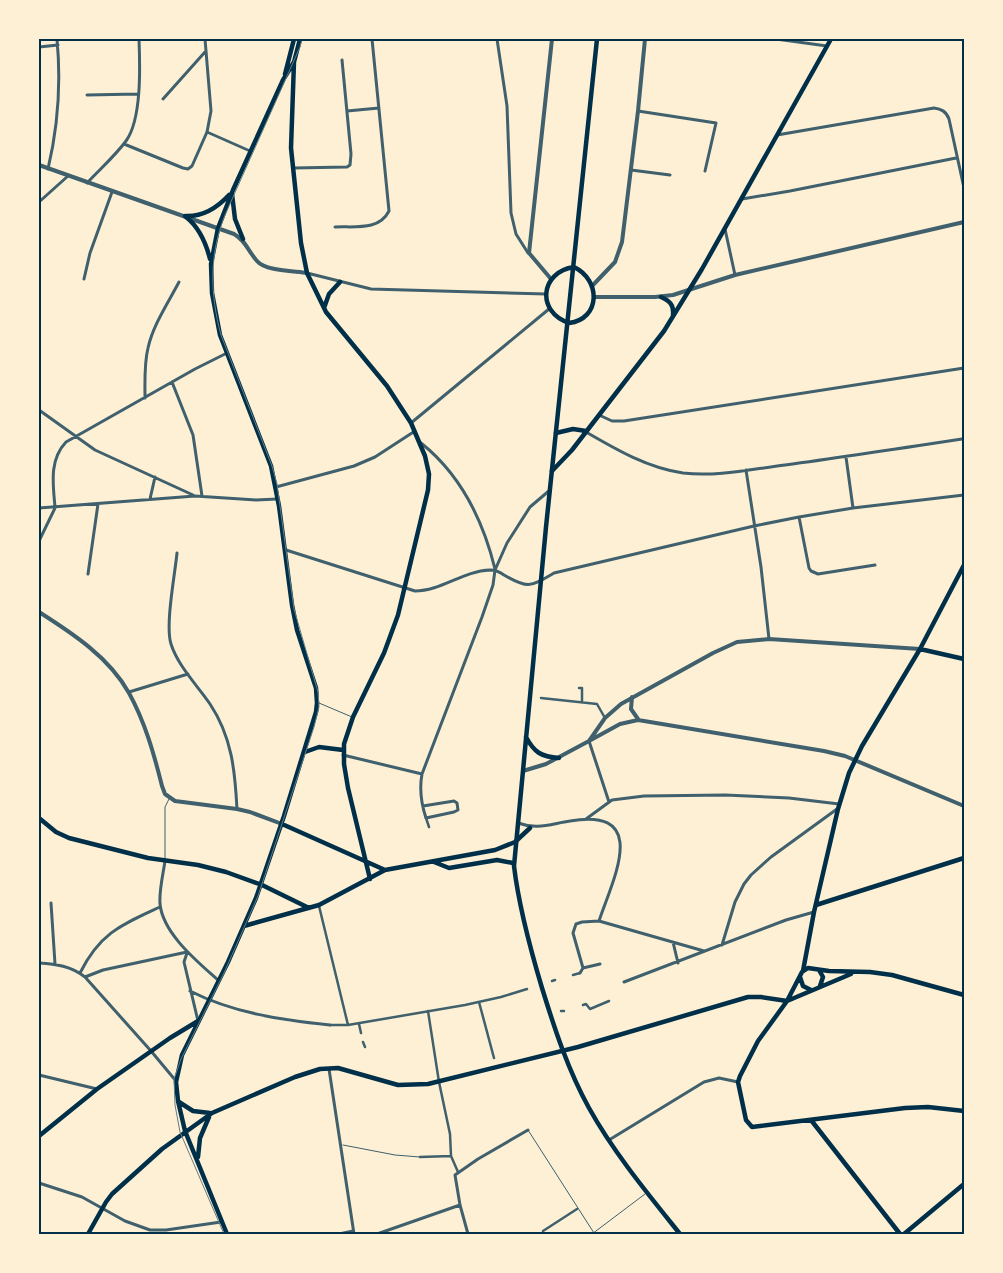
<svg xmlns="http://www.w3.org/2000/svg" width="1003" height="1273" viewBox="0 0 1003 1273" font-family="Karla,sans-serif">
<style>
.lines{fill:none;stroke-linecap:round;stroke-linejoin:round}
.service{stroke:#3f606c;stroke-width:1}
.pedestrian{stroke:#3f606c;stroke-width:2.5}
.minor{stroke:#3f606c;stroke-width:3}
.tertiary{stroke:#3f606c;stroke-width:4}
.secondary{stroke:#003049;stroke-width:4.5}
.primary{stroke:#003049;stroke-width:4.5}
.tram{stroke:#657d81;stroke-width:1}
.neatline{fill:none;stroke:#003049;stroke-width:2}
</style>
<rect width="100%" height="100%" fill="#fdf0d5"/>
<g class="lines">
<!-- service -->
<path class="service" d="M319,703l33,14
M165,859v-52l4,-8
M528,1130l66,103
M343,1145l52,10 25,2
M592,1234l53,-40"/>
<!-- pedestrian -->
<path class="pedestrian" d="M207,132l43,19
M579,688h3v14
M541,698l56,6 8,14
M426,818l3,9
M319,906l29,119h-18
M573,975l7,-2
M552,981l3,-1
M479,1002l15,56
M583,1005l3,-1 4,5 19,-8
M428,1011l11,71 11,52 1,22 7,16
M561,1011h3
M359,1024l2,9
M348,1025l117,-20 36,-8 26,-8
M363,1042l2,5
M420,1157l31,-1
M543,1231l34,-22"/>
<!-- minor -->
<path class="minor" d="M497,39l10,67 4,107 5,21 12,19
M776,39l51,7
M39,47l19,-2
M87,95l51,-1
M163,99l42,-47
M347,111l32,-3
M638,111l78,12 -11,48
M777,135l157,-27c7,1 12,3 15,11l15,69
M124,144l59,24 5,1 4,-3 15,-34 4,-21 -6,-72
M293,168l54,-1 3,-2 1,-11 -9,-94
M48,169c10,-42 13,-87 9,-130
M631,170l39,5
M87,183c13,-14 28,-27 39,-42 16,-22 14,-76 13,-102
M742,199l48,-8 166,-33
M39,202l29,-26
M335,227c20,-1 44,4 54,-16l-17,-172
M725,229l10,46
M307,273l64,16 175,5
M84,279l6,-26 22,-61
M172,382l21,53 9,61
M145,398c0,-16 -1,-34 3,-50 5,-23 20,-45 31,-66
M39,410l56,40 98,45
M599,415l13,6h12l340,-53
M411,423l138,-114
M586,432c31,18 62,36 97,41 34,4 69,-4 102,-8 59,-8 118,-17 177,-26
M421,443c40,32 62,77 74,126
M846,457l7,51
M746,470l15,97 8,72
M276,487l78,-21 21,-9 40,-26
M150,499l5,-22
M55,507c-2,-23 -6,-47 11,-65l129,-73 32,-16
M39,508l156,-12 61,4 21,-1
M799,517l10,51 2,3 7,3 57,-9
M39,541l16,-33
M286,550l129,41c26,0 48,-20 75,-21 5,0 10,2 14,5 24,14 26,12 50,-2l200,-47 45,-9 54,-9 111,-13
M177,553c-2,21 -12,72 -6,91 7,22 26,41 39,60 22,33 25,67 27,105
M88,574l10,-70
M129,692l59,-18
M589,741l20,61
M343,755l79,19
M423,806l31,-5 3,2 1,7 -4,2 -28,6c-5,-15 -7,-28 -4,-44l60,-157 11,-32 2,-15 12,-27 23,-36 20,-17
M586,819l26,-19 32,-4 81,-1 64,3 50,6
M518,823c19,7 32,1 52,-2 81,-14 43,58 29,100
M165,861c-2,14 -6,29 -5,43 3,30 38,58 59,77
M51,903l4,61
M673,942l5,21
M722,945l13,-43 9,-18 7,-9 20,-18 66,-48
M187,953l-3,9 14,59
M39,963c17,1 32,3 46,14l66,74 25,30
M583,968l17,-4
M80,973c20,-40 41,-48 80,-66
M580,973l3,-5 -10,-35 3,-9 6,-2 17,-1 105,30
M85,977l18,-7 84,-18
M624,982l162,-62 28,-8
M190,991c43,22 92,29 140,34
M329,1069l25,165
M39,1075l58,14
M609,1140l95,-58 15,-4 19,4
M39,1183l43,14 43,24 25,9h16l55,-8
M339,1234l14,-3
M377,1234l83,-29
M468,1234l-8,-29 -5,-30 23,-16 50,-29"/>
<!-- tertiary -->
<path class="tertiary" d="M39,165l195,69c12,7 14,17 23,27 8,10 37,10 50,12
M551,279l-22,-26 23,-214
M593,285l22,-23 7,-20 16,-131 7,-72
M594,297h61l18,-2 62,-20 229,-53
M39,612c33,21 70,45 90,81 16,29 25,61 33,93l3,8 10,7 62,8 13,3 32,12
M632,697l-1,12 7,10
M589,741l31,-17 18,-4 186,31 21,5 119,50
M523,771l23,-7 43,-23 16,-23 16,-14 92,-51 24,-11 32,-3 151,10"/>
<!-- secondary -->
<path class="secondary" d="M300,39l-6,23 -3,86 10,95 6,30 19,39 61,74 24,37 14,33 4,18 -1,16 -30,125 -14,38 -31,64 -9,27v20l4,24 22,91
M285,74l9,-35
M232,194l3,25 8,20
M185,216c18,1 32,-8 44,-21
M186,217c14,11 20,26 24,42
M661,297c9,4 13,8 12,18
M324,308l5,-14 11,-12
M556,433l17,-4 13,2
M552,471l20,-21 92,-119 38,-62 129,-230
M920,649l44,10
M305,752l14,-5 24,3
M39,818l17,14 13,6 79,20 50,7 28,7 36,13 47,23
M282,824l103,46
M434,862l15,6 48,-8 16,3
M816,905l148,-47
M244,926l75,-21 66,-35 110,-20 20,-8 15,-14
M819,970l4,7 -3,9
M803,971l11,-59 24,-103 11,-36 13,-27 58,-97 44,-84
M800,977l3,9 8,4
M964,995l-72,-20 -22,-3 -41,-1 -21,-3 -6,4 -15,29 -29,40 -18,35 -2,6 8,38 6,7 153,-19 23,-1 36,4
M787,1001l64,-27
M179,1102l14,9 17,2
M811,1120l89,114
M39,1136l58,-47 73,-51 28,-17
M198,1157l2,-19 9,-21
M88,1234l18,-32 6,-8 50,-45 50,-36 83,-36 25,-8 18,-1 60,17 30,-1 150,-37 170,-50h13l26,4
M227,1234l-42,-103 -7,-30 -2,-19 6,-27 46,-93 28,-64 28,-82 32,-104 1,-9 -1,-15 -19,-58 -5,-25 -13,-99 -8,-40 -51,-131 -8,-42 -1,-29 7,-36 15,-38 50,-110 11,-18
M904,1234l60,-50"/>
<!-- primary -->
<path class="primary" d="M597,39l-51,488 -32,339c5,42 16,82 28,122 13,42 26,82 47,120 25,45 59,86 91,126
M574,267c27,13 27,52 -5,56 -33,-11 -29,-51 5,-56z
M526,737c8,15 15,20 33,21"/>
<!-- tram -->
<path class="tram" d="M224,1234l-44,-102 -5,-27 -1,-26 7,-20 43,-86 34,-77 56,-169 5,-20 -1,-15 -24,-83 -17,-125 -5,-18 -51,-131c-11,-41 -12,-80 4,-120l75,-168 2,-8"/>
</g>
<!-- border -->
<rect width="1003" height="1273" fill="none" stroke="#fdf0d5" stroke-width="80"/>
<rect x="40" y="40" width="923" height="1193" class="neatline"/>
</svg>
